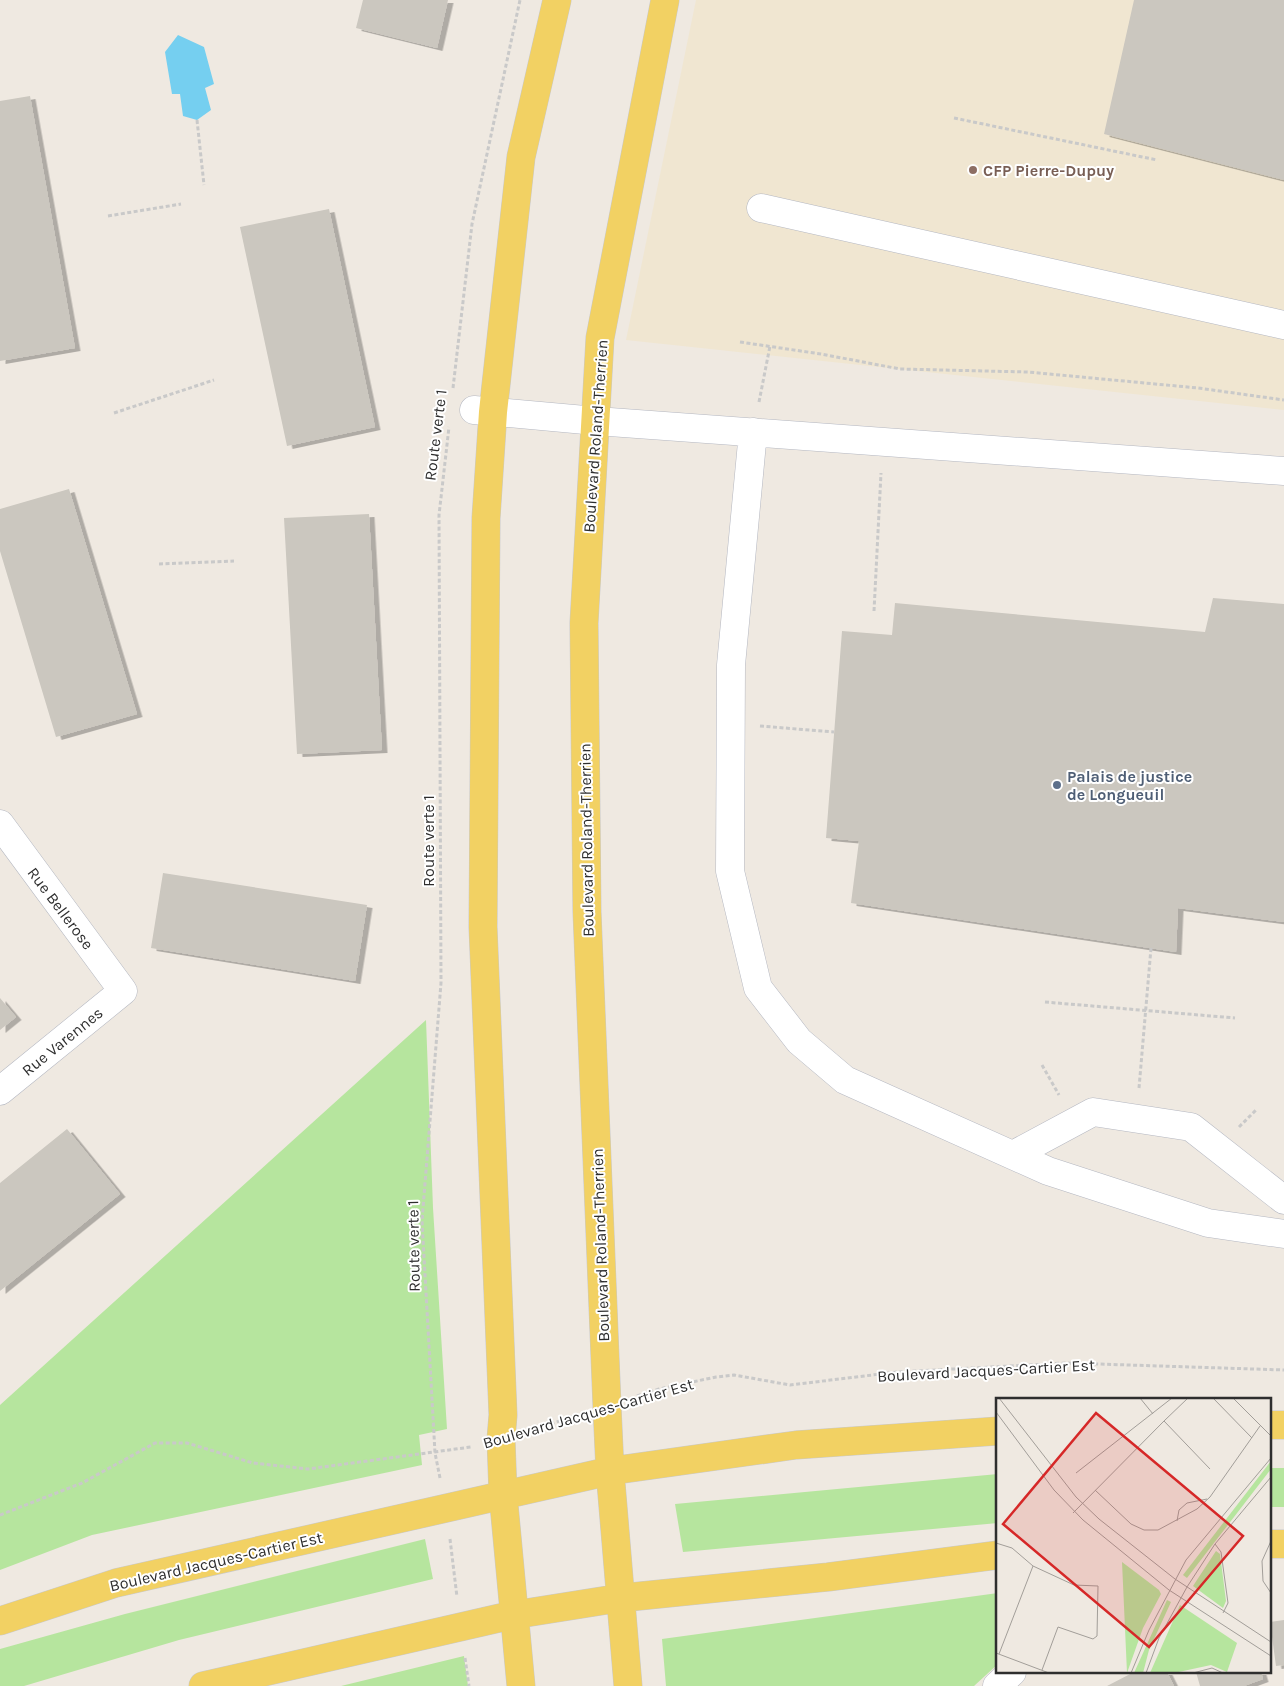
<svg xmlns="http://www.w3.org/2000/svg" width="1284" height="1686" viewBox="0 0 1284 1686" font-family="Karla,sans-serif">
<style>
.education{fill:#f0e6d1}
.green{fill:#b6e59e}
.water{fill:#75cff0}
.building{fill:#cbc7bf;filter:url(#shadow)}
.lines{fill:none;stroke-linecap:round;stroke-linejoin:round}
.minor-casing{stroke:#b4b7c1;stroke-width:29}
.major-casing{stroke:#c9c9c9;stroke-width:29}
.path{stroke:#c9c9c9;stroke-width:3;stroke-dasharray:4 2.5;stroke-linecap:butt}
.minor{stroke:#fff;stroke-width:28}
.major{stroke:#f2d163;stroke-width:28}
.education-dot{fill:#8d6e63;stroke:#fff;stroke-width:2}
.service-dot{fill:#5c6f8a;stroke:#fff;stroke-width:2}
.labels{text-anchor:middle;stroke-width:4;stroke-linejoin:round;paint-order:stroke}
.education-label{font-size:16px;font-weight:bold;fill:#785e54;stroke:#fff;text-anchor:start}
.street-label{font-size:16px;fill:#2e2e2e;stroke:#fff}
.service-label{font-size:16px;font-weight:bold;fill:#4e5e75;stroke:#fff;text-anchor:start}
.inset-road{fill:none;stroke:#a29e99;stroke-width:1}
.view{fill:#d62828;fill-opacity:0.15;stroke:#d62828;stroke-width:2.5}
.inset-edge{fill:none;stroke:#2e2e2e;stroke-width:2.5}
</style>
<defs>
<filter id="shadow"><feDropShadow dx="5.5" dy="3" stdDeviation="0" flood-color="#0004"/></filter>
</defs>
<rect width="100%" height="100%" fill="#efe9e1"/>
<!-- education -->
<path class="education" d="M696,0h588v410l-658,-70z"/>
<!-- green -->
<path class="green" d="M426,1020l7,188 14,221 -28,6 3,30 -330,70 -92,35v-165z
M1270,1468h14v39h-14z
M998,1474v49l-315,29 -8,-48z
M425,1539l8,40 -254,61 -155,46h-24v-37l125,-35z
M998,1593v71l-24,22h-308l-4,-47z
M464,1656l4,30h-127z"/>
<!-- water -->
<path class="water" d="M178,35l26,12 10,37 -9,4 6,22 -14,10 -14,-4 -3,-22h-8l-7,-42z"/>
<!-- building -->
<path class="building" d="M363,0h85l-11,48 -81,-20z
M1134,0h150v180l-180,-46z
M30,96l45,252 -75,13v-260z
M329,209l46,218 -88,19 -47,-219z
M69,489l68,225 -81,23 -56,-186v-42z
M369,514l13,236 -85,4 -13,-236z
M1213,598l71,6v318l-106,-14 -2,44 -325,-49 8,-62 -33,-3 16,-207 50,4 3,-32 310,29z
M163,873l204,32 -12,76 -204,-33z
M0,998l16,19 -16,13z
M67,1129l53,65 -120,97v-108z
M1284,1620v45l-8,1 -6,-44z
M1134,1672h33l7,14h-67z
M1196,1672h65l2,7 -19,7h-44z"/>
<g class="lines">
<!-- minor casing -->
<g class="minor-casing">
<path id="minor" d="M761,208l523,117
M474,410l122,11 688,50
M753,432l-22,233 -1,206 28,117 41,53 46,39 203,91 160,52 76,11
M0,824l123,167 -123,100
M1013,1155l80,-43 98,15 93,73
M997,1686l15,-14"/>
</g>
<!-- major casing -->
<g class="major-casing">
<path id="major" d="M1270,1425h14
M1270,1544h14
M0,1621l116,-38 494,-112 186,-26 202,-14
M203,1686l310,-71 107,-17 208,-21 170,-22
M521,1686l-18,-192 -2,-55 2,-24 -20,-488 3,-409 7,-106 28,-255 36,-157
M628,1686l-18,-215 -3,-65 -20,-494 -3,-289 16,-285 65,-338"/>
</g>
<!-- path -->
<path class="path" d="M954,118l203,42
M197,120l7,65
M108,216l73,-12
M740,342l81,12 79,15 128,3 170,16 86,12
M453,388l19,-164 48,-224
M759,402l11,-56
M114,413l100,-33
M159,564l75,-3
M874,611l7,-138
M760,726l74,6
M1045,1002l190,16
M1042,1065l17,30
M1139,1088l12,-140
M1239,1127l17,-17
M637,1396l22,-7 57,-12 18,-2 56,10 107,-13 169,-9 218,7
M532,1430l46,-15
M440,1478l-5,-25 -13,-232 19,-238 -2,-468 10,-88
M0,1515l82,-32 73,-40h32l66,20 55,6 163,-22
M450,1539l7,58
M465,1658l4,28"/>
<!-- minor -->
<use href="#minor" class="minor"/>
<!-- major -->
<use href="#major" class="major"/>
</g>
<!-- markers -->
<circle class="education-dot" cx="973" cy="170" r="5"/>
<circle class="service-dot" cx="1057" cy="785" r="5"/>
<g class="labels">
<!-- education labels -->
<g class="education-label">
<text x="983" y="176">CFP Pierre-Dupuy</text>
</g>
<!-- street labels -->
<g class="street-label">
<text transform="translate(435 435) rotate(-83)" y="6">Route verte 1</text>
<text transform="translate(595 436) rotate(-86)" y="6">Boulevard Roland-Therrien</text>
<text transform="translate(586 840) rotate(-91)" y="6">Boulevard Roland-Therrien</text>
<text transform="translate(428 841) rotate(-90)" y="6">Route verte 1</text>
<text transform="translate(61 908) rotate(53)" y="6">Rue Bellerose</text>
<text transform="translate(62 1041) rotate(-39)" y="6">Rue Varennes</text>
<text transform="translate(600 1245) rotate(-92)" y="6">Boulevard Roland-Therrien</text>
<text transform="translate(413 1246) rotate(-91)" y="6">Route verte 1</text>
<text transform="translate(986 1370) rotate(-3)" y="6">Boulevard Jacques-Cartier Est</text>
<text transform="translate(588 1413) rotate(-16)" y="6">Boulevard Jacques-Cartier Est</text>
<text transform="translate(216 1561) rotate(-13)" y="6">Boulevard Jacques-Cartier Est</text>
</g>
<!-- service labels -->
<g class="service-label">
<text x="1067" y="782">Palais de justice<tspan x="1067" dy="18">de Longueuil</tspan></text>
</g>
</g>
<!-- overview -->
<g transform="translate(996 1398)">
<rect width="275" height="275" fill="#efe9e1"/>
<path d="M275,63v8l-84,109 -4,-3zM220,153l4,3 6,47 -3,7 -30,-22zM126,164l37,28 2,4 -18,34 -16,45zM171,202l4,2 -22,48 -6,23h-9zM184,207l57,38 -10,29 -16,-7 -37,8h-24z" fill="#b6e59e"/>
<path class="inset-road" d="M3,0l77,99 23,22 76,60 96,63M144,0l13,16M217,0l39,40M237,0l38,38M0,14l58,78 29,30 86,70 102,66M168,23l24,-23M80,75l96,-75M99,92l36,34 13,6h14l39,-21 13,-12 50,-71M77,115l91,-92 46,48M181,123l2,-11 8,-7 20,-4M275,143l-9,20 1,20 8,12M0,145l16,5 21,18 41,19 24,1 -1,50 -4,3 -35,-12 -16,43M219,146l6,8 7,51 -5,10M0,255l53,20M3,256l34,-88M135,275l18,-43 37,-70 85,-102M150,275l13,-35 28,-51 28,-43 56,-67M197,275l19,-5 11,5"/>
<path class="view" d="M100,15l147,123 -94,111 -146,-123z"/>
<rect width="275" height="275" class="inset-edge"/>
</g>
</svg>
